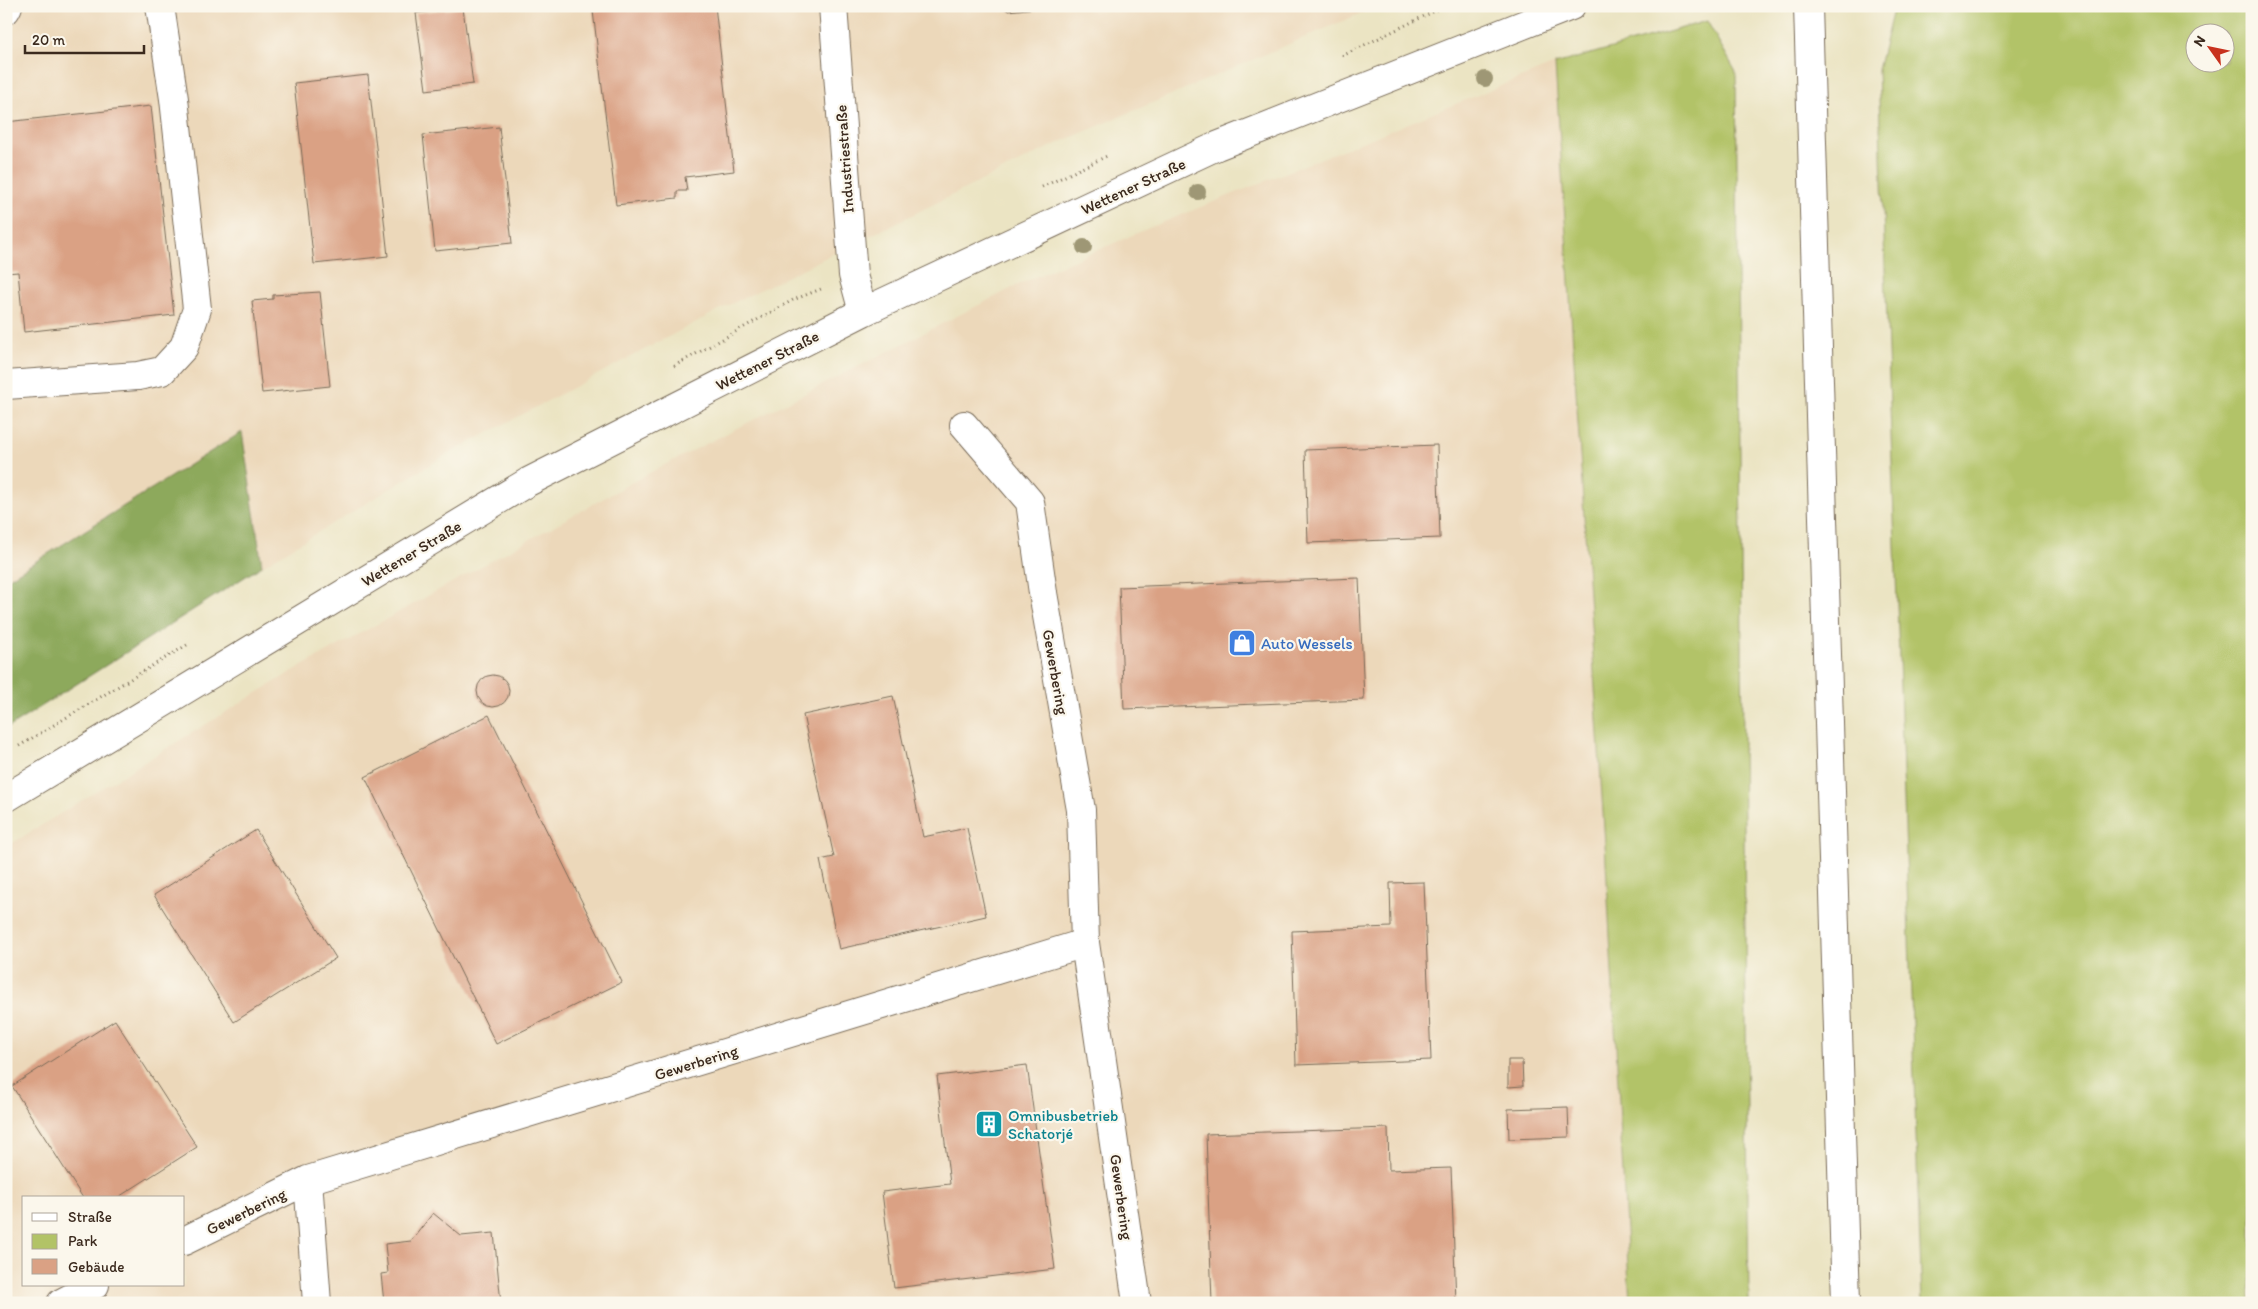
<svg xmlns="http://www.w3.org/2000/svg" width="2258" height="1309" viewBox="0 0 2258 1309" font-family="Itim,sans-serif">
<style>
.built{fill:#ecd8ba;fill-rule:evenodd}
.green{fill:#b2c367;stroke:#767642;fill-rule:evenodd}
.forest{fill:#8da95c;stroke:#646a3d}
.building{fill:#daa184}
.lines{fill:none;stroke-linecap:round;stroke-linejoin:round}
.minor-casing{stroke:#796b58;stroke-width:30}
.major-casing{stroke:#796b58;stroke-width:30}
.path{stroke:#796b58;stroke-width:3;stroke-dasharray:1 4;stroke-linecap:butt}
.minor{stroke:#fff;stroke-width:28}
.major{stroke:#fff;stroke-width:28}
.tree{fill:#9e9774}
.labels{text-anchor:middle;stroke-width:4.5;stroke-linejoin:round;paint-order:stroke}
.street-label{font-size:16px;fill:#3b2a1e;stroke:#fbf7ec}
.shop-label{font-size:16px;fill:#366cbe;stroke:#fbf7ec;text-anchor:start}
.culture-label{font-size:16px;fill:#0d838f;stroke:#fbf7ec;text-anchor:start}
</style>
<rect width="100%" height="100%" fill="#fbf7ec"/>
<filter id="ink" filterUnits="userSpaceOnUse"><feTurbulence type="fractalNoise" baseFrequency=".02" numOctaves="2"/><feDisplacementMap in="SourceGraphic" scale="10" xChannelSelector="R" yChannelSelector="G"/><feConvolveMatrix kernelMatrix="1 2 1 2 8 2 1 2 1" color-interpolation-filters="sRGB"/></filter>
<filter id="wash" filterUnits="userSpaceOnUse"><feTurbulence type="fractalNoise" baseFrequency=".0096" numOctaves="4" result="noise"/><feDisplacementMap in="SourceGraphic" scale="20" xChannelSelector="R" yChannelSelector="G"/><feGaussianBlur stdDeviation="1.12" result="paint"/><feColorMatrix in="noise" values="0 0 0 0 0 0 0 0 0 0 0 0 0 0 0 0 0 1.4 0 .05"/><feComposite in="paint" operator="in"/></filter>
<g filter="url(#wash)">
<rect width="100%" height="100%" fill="#ebe4c3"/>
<!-- built -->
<path class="built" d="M6,6h1372l-322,138 -339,167 -271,144 -184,111 -20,-133 -236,147z
M1555,64l50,780 25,459h-1624v-456l287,-176 356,-198 375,-191 125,-54zM24,1198h160v87h-160z"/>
<!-- green -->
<path class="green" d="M1894,6h358v1297h-330l-44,-1233zM2196,32h30v30h-30z
M1707,21l29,51 13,1231h-119l-25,-459 -50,-780z"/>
<!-- forest -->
<path class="forest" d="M242,432l20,134 -256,163v-149z"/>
<g id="blocks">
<!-- building -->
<path class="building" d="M637,6h78l19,165 -49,6 2,14h-10v7l-61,7 -23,-194z
M1002,6h35v2l-29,3z
M463,8l10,76 -47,6 -10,-77z
M368,75l20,181 -74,8 -20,-181z
M151,106l23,209 -150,17 -6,-60 -12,1v-60h5l-1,-8 -4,1v-84z
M499,127l13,116 -77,8 -12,-116z
M320,292l10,94 -68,7 -10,-92 21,-2v-4z
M1437,445l3,93 -132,5 -3,-93z
M1359,578l5,122 -240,9 -5,-122z
M477 691a16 16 0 1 1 32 0a16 16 0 1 1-32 0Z
M893,696l30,141 44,-9 19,88 -147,33 -19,-89 14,-3 -31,-142z
M489,715l133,267 -126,62 -131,-267z
M256,830l80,128 -102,64 -80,-127z
M1424,882l7,178 -135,5 -4,-134 99,-4 -1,-44z
M115,1020l82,127 -80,51h-34l-71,-112z
M1508,1060h14l1,26 -15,1z
M1027,1065l28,204 -161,19 -12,-96 68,-8 -13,-108z
M1568,1107l1,30 -60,2 -1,-30z
M1388,1128l1,42 62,-2 5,135h-244l-6,-169z
M433,1213l28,23 33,-3 7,70h-117l-3,-29 7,-1 -3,-29 26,-3z"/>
</g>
</g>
<g filter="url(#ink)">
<use href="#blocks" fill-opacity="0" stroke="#796b58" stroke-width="1"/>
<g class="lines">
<!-- minor casing -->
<g class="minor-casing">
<path id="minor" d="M833,6l20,269 10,37
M6,10l2,-4
M6,385l132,-9 24,-5 22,-24 13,-38 -23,-210 -14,-93
M964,425l66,77 13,91 38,217 4,133
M6,798l522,-316 335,-170 354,-166 354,-140
M308,1180l9,123
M184,1241l124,-61 777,-237 52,360
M61,1303l34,-18"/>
</g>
<!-- major casing -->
<g class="major-casing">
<path id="major" d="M1808,6l38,1297"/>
</g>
<!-- path -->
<path class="path" d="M1342,56l103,-50
M1042,187l67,-32
M674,366l119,-66 28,-11
M19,746l168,-101"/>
<!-- minor -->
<use href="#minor" class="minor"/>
<!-- major -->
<use href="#major" class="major"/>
</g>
<!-- trees -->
<g class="tree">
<circle cx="1485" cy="79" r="8"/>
<circle cx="1198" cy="192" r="8"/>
<circle cx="1084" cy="247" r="8"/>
</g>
</g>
<!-- icons -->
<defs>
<g id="shop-square" transform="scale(1.4375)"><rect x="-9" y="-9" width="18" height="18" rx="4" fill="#3f7fe0" stroke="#fbf7ec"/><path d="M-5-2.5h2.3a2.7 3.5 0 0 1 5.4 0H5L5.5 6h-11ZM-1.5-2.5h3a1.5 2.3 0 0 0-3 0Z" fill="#fff"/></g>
<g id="building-square" transform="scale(1.4375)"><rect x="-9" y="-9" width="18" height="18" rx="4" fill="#0f9aa8" stroke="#fbf7ec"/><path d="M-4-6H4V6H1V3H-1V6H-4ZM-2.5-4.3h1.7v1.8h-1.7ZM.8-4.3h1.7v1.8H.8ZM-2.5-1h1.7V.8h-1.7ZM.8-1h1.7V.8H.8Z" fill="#fff"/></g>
</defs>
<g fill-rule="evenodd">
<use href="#shop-square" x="1242" y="643"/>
<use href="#building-square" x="989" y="1124"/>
</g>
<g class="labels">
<!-- street labels -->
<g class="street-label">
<text transform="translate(844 159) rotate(-94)" y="6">Industriestraße</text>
<text transform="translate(1133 186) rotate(-25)" y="6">Wettener Straße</text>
<text transform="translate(767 360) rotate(-27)" y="6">Wettener Straße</text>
<text transform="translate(411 553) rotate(-31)" y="6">Wettener Straße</text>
<text transform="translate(1056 672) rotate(80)" y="6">Gewerbering</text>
<text transform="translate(696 1062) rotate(-17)" y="6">Gewerbering</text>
<text transform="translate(1122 1197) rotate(82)" y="6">Gewerbering</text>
<text transform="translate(246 1211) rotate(-26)" y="6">Gewerbering</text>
</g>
<!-- shop labels -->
<g class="shop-label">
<text x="1261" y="649">Auto Wessels</text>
</g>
<!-- culture labels -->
<g class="culture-label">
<text x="1008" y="1121">Omnibusbetrieb<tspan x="1008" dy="18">Schatorjé</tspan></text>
</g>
</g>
<!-- margin -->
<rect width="2258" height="1309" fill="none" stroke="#fbf7ec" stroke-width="25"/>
<!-- legend -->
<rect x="22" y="1196" width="162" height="90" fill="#fbf7ec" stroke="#aea59a"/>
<rect x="32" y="1213" width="25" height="8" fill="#ffffff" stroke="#aea59a"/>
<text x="68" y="1222" font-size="15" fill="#3b2a1e">Straße</text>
<rect x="32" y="1234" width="25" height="15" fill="#b2c367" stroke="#aea59a"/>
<text x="68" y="1246" font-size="15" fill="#3b2a1e">Park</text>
<rect x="32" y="1259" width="25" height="15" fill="#daa184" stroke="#aea59a"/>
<text x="68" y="1272" font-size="15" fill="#3b2a1e">Gebäude</text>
<!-- north arrow -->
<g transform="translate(2210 48) rotate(303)"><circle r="24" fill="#fbf7ec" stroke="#aea59a"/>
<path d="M0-4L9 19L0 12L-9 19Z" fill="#c8321e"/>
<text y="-8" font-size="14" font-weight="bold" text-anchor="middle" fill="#3b2a1e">N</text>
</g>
<!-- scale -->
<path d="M25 45v8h119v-8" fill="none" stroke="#3b2a1e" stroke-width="2.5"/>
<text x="32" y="45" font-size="15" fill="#3b2a1e" stroke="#fbf7ec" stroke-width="4" paint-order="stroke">20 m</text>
</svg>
